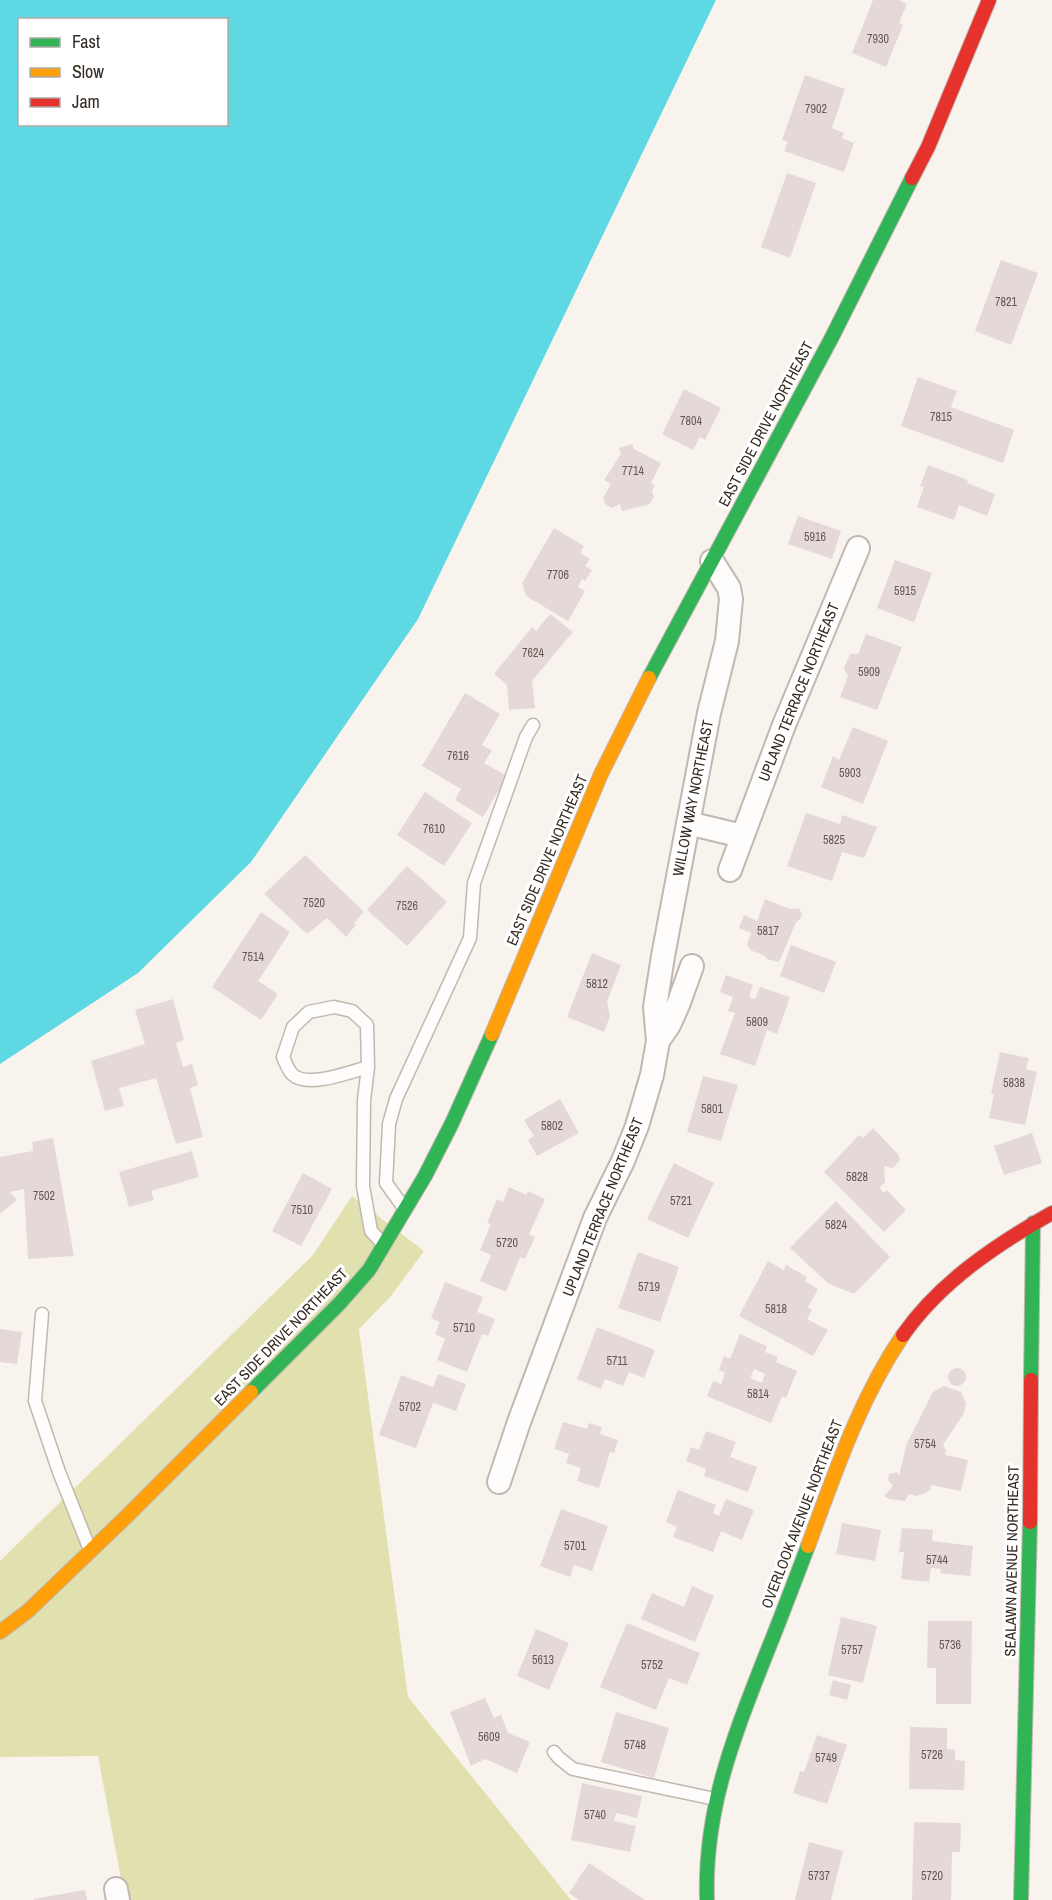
<svg xmlns="http://www.w3.org/2000/svg" width="1052" height="1900" viewBox="0 0 1052 1900" font-family="'Archivo Narrow',sans-serif">
<style>
.green{fill:#e0e1ae}
.water{fill:#5ed8e3;fill-rule:evenodd}
.building{fill:#e4d9d8;fill-rule:evenodd}
.lines{fill:none;stroke-linecap:round;stroke-linejoin:round}
.lane-casing{stroke:#c0b8b1;stroke-width:15}
.street-casing{stroke:#c0b8b1;stroke-width:26}
.fast-casing{stroke:#c0b8b1;stroke-width:16}
.slow-casing{stroke:#c0b8b1;stroke-width:16}
.jam-casing{stroke:#c0b8b1;stroke-width:16}
.lane{stroke:#fefdfc;stroke-width:12}
.street{stroke:#fefdfc;stroke-width:22}
.fast{stroke:#30b455;stroke-width:14}
.slow{stroke:#ff9f0a;stroke-width:14}
.jam{stroke:#e5322d;stroke-width:14}
.labels{text-anchor:middle;stroke-width:6;stroke-linejoin:round;paint-order:stroke}
.number-label{font-size:12px;fill:#645952}
.street-label{font-size:15px;fill:#362b22;stroke:#fff}
</style>
<rect width="100%" height="100%" fill="#f9f3ed"/>
<!-- green -->
<path class="green" d="M352,1196l72,55 -33,45 -32,33 49,368 163,203h-446l-27,-144 -98,1v-196l313,-306z"/>
<!-- water -->
<path class="water" d="M0,0h716l-298,619 -167,243 -113,111 -138,91zM20,20h206v104h-206z"/>
<!-- building -->
<path class="building" d="M873,0h26l8,4 -8,19 4,2 -17,42 -34,-14z
M805,75l40,14 -13,39 12,5 -2,5 12,5 -10,29 -60,-21 4,-9 -6,-2z
M787,173l29,10 -26,75 -29,-11z
M1001,260l37,13 -27,72 -36,-14z
M918,377l39,14 -6,16 63,23 -11,33 -102,-37z
M684,389l37,19 -16,32 -5,-3 -7,13 -31,-16z
M632,444l2,5 27,14 -10,20 4,2 -3,6 2,5 -4,8 -28,7 -2,-7 -9,4 -6,-4 -2,-6 8,-14 -7,-4 17,-26 -2,-6z
M928,465l40,15 -1,3 28,11 -8,22 -28,-11 -5,15 -37,-13 7,-20 -4,-1z
M798,516l43,15 -9,28 -44,-15z
M554,528l30,18 -4,7 10,6 -5,7 7,4 -7,11 -3,-2 -4,8 7,4 -17,30 -42,-25 -4,-13z
M895,560l37,13 -18,49 -37,-14z
M550,614l23,18 -41,49 3,27 -26,2 -2,-25 -13,-11 38,-47 4,4z
M866,634l36,13 -25,63 -37,-13 8,-21 -4,-7 6,-15h8z
M465,693l35,21 -18,31 10,5 -8,13 23,13 -24,41 -28,-17 6,-11 -39,-23z
M853,727l35,14 -25,63 -42,-17 12,-31 6,4z
M425,792l47,31 -28,43 -47,-31z
M806,813l34,11 2,-9 35,12 -13,31 -22,-6 -10,29 -45,-15z
M305,855l59,57 -10,11 2,2 -10,12 -19,-19 -20,16 -43,-40z
M407,866l40,36 -40,44 -40,-36z
M765,899l25,10 9,-1 3,6 -2,5 -4,3 -16,38 -2,2 -11,-3 -2,-3 -15,-6 -3,-6 4,-11 -12,-5 5,-13 13,6z
M261,912l29,20 -32,49 20,13 -17,26 -49,-33z
M791,945l45,17 -12,31 -44,-17z
M592,953l29,12 -14,37 3,14 -6,16 -37,-15z
M726,975l27,10 -4,12 6,2 5,-12 30,10 -13,37 -10,-4 -12,36 -35,-12 15,-41 -7,-2 5,-14 -13,-5z
M173,999l11,41 -8,3 7,24 9,-3 6,21 -8,3 13,49 -27,7 -20,-66 -37,10 5,18 -19,5 -14,-50 54,-17 -10,-34z
M1000,1052l29,6 -3,11 11,3 -12,53 -36,-7 5,-24h-3z
M703,1076l35,9 -17,56 -34,-9z
M560,1099l19,34 -42,23 -9,-16 6,-4 -10,-16z
M873,1128l25,26 2,6 -7,8 -9,-2 1,16 -6,6 5,5 3,-3 19,20 -22,22 -60,-60 35,-37 4,3z
M1032,1133l10,30 -38,12 -10,-29z
M53,1138l21,118 -46,3 -4,-70 -14,3 7,8 -17,14v-57l33,-6 -1,-9z
M192,1151l7,26 -48,14 3,9 -25,7 -10,-35z
M674,1163l40,20 -26,55 -41,-19z
M303,1173l29,16 -31,57 -29,-15z
M509,1187l17,8 2,-4 17,8 -16,35 6,3 -10,22 -5,-2 -14,35 -26,-11 11,-26 -11,-5 11,-26 -4,-1 10,-24 6,3z
M836,1201l54,56 -36,37 -25,-10 -39,-36z
M638,1252l41,15 -19,55 -42,-14z
M768,1261l16,9 2,-5 21,12 -2,4 13,8 -10,18 4,3 -5,9 21,11 -15,26 -74,-40z
M445,1282l38,15 -6,15 18,7 -7,17 -6,-2 -15,38 -30,-12 8,-21 -10,-5 5,-12 -9,-4z
M597,1327l58,23 -11,28 -15,-6 -6,14 -18,-7 -4,10 -24,-10z
M0,1329l22,3 -5,32 -17,-2z
M740,1334l27,12 -2,6 13,5 -2,5 21,9 -11,27 -4,-2 -11,27 -64,-27 6,-15 8,3 4,-11 -6,-3 5,-14 6,3zM754,1369l11,5 -3,9 -12,-5z
M948 1377a9 9 0 1 1 18 0a9 9 0 1 1-18 0Z
M438,1374l28,10 -10,27 -23,-8 -17,45 -37,-13 22,-60 32,12z
M944,1386l17,6 5,12 -2,9 -21,32 3,6 -1,4 23,5 -7,31 -30,-6 -1,5 -5,3 -8,3 -8,-2 -4,7 -16,-2 -5,-3 9,-10 -5,-6 1,-6 8,-2 2,4 8,-33 26,-51z
M563,1422l24,7 2,-6 13,4 -2,7 18,6 -4,13 -4,-1 -11,36 -22,-7 4,-13 -15,-5 3,-9 -15,-5z
M706,1431l30,11 -6,15 27,10 -9,25 -44,-16 2,-7 -20,-8 5,-14 8,3z
M678,1490l38,15 -3,8 6,3 7,-17 28,11 -12,30 -21,-9 -8,21 -40,-15 4,-10 -11,-5z
M561,1509l47,17 -16,45 -18,-6 -4,12 -30,-11z
M842,1523l39,7 -6,31 -39,-7z
M902,1528l31,2 -1,11 41,5 -3,30 -30,-3 1,-4 -10,-1 -2,14 -28,-3 3,-27h-5z
M692,1586l22,10 -19,46 -54,-23 11,-26 32,14z
M841,1617l36,9 -14,57 -35,-8z
M928,1621h44l-1,83h-35v-36h-9z
M627,1623l73,30 -13,32 -18,-7 -13,32 -56,-23z
M536,1629l33,14 -20,47 -32,-14z
M833,1680l18,5 -4,15 -18,-5z
M485,1698l9,20 7,-3 7,18 22,9 -13,31 -32,-14 -14,7 -21,-54z
M616,1712l53,16 -15,50 -53,-16z
M910,1727l37,1v21l8,1v10l10,1 -1,29 -55,-1z
M817,1735l30,10 -20,59 -34,-11 7,-22 4,1z
M582,1783l60,13 -5,22 -21,-5 -2,8 22,5 -6,26 -59,-12z
M914,1822l47,1 -1,29h-8l-1,48h-39z
M809,1842l34,9 -12,49h-36z
M589,1863l56,37h-66l-10,-7z
M85,1890l2,10h-53v-1z"/>
<g class="lines">
<!-- lane casing -->
<g class="lane-casing">
<path id="lane" d="M368,1067c-18,5 -61,22 -76,7 -4,-4 -7,-13 -9,-17l10,-30 16,-15 25,-5 18,4 15,14 1,42 -4,33 -1,86 8,45 12,13
M404,1208l-18,-25 3,-59 7,-25 74,-161 4,-55 52,-146 7,-12
M42,1314l-7,87 24,71 31,78
M554,1752l5,6 14,11 142,30"/>
</g>
<!-- street casing -->
<g class="street-casing">
<path id="street" d="M688,823l54,13
M730,870l54,-145 74,-177
M658,1041l-3,-34 8,-51 46,-243 18,-72 4,-42 -2,-11 -17,-27
M499,1482l20,-60 76,-204 28,-57 14,-35 15,-51 6,-34 11,-16 9,-20 14,-39
M116,1889l2,11"/>
</g>
<!-- fast casing -->
<g class="fast-casing">
<path id="fast" d="M649,678l182,-339 81,-161
M1031,1380l2,-157
M251,1392l89,-89 29,-33 56,-94 27,-53 40,-89
M707,1900c-3,-90 26,-161 58,-243 15,-37 29,-74 43,-111
M1021,1900l9,-378"/>
</g>
<!-- slow casing -->
<g class="slow-casing">
<path id="slow" d="M492,1034l109,-260 48,-96
M808,1546c27,-73 51,-146 95,-211
M0,1632l28,-21 99,-95 124,-124"/>
</g>
<!-- jam casing -->
<g class="jam-casing">
<path id="jam" d="M912,178l16,-31 61,-147
M903,1335c37,-53 94,-91 149,-122
M1030,1522l1,-142"/>
</g>
<!-- lane -->
<use href="#lane" class="lane"/>
<!-- street -->
<use href="#street" class="street"/>
<!-- fast -->
<use href="#fast" class="fast"/>
<!-- slow -->
<use href="#slow" class="slow"/>
<!-- jam -->
<use href="#jam" class="jam"/>
</g>
<g class="labels">
<!-- number labels -->
<g class="number-label">
<text x="878" y="43">7930</text>
<text x="816" y="113">7902</text>
<text x="1006" y="306">7821</text>
<text x="941" y="421">7815</text>
<text x="691" y="425">7804</text>
<text x="633" y="475">7714</text>
<text x="815" y="541">5916</text>
<text x="558" y="579">7706</text>
<text x="905" y="595">5915</text>
<text x="533" y="657">7624</text>
<text x="869" y="676">5909</text>
<text x="458" y="760">7616</text>
<text x="850" y="777">5903</text>
<text x="434" y="833">7610</text>
<text x="834" y="844">5825</text>
<text x="314" y="907">7520</text>
<text x="407" y="910">7526</text>
<text x="768" y="935">5817</text>
<text x="253" y="961">7514</text>
<text x="597" y="988">5812</text>
<text x="757" y="1026">5809</text>
<text x="1014" y="1087">5838</text>
<text x="712" y="1113">5801</text>
<text x="552" y="1130">5802</text>
<text x="857" y="1181">5828</text>
<text x="44" y="1200">7502</text>
<text x="681" y="1205">5721</text>
<text x="302" y="1214">7510</text>
<text x="836" y="1229">5824</text>
<text x="507" y="1247">5720</text>
<text x="649" y="1291">5719</text>
<text x="776" y="1313">5818</text>
<text x="464" y="1332">5710</text>
<text x="617" y="1365">5711</text>
<text x="758" y="1398">5814</text>
<text x="410" y="1411">5702</text>
<text x="925" y="1448">5754</text>
<text x="575" y="1550">5701</text>
<text x="937" y="1564">5744</text>
<text x="950" y="1649">5736</text>
<text x="852" y="1654">5757</text>
<text x="543" y="1664">5613</text>
<text x="652" y="1669">5752</text>
<text x="489" y="1741">5609</text>
<text x="635" y="1749">5748</text>
<text x="932" y="1759">5726</text>
<text x="826" y="1762">5749</text>
<text x="595" y="1819">5740</text>
<text x="819" y="1880">5737</text>
<text x="932" y="1880">5720</text>
</g>
<!-- street labels -->
<g class="street-label">
<text transform="translate(766 424) rotate(-62)" y="5">EAST SIDE DRIVE NORTHEAST</text>
<text transform="translate(799 692) rotate(-68)" y="5">UPLAND TERRACE NORTHEAST</text>
<text transform="translate(693 798) rotate(-79)" y="5">WILLOW WAY NORTHEAST</text>
<text transform="translate(547 860) rotate(-67)" y="5">EAST SIDE DRIVE NORTHEAST</text>
<text transform="translate(603 1207) rotate(-68)" y="5">UPLAND TERRACE NORTHEAST</text>
<text transform="translate(281 1337) rotate(-46)" y="5">EAST SIDE DRIVE NORTHEAST</text>
<text transform="translate(802 1514) rotate(-69)" y="5">OVERLOOK AVENUE NORTHEAST</text>
<text transform="translate(1012 1561) rotate(-89)" y="5">SEALAWN AVENUE NORTHEAST</text>
</g>
</g>
<!-- legend -->
<rect x="18" y="18" width="210" height="108" fill="#ffffff" stroke="#afaaa7" stroke-width="1.5"/>
<rect x="30" y="38" width="30" height="9" fill="#30b455" stroke="#afaaa7" stroke-width="1.5"/>
<text x="72" y="48" font-size="18" fill="#362b22">Fast</text>
<rect x="30" y="68" width="30" height="9" fill="#ff9f0a" stroke="#afaaa7" stroke-width="1.5"/>
<text x="72" y="78" font-size="18" fill="#362b22">Slow</text>
<rect x="30" y="98" width="30" height="9" fill="#e5322d" stroke="#afaaa7" stroke-width="1.5"/>
<text x="72" y="108" font-size="18" fill="#362b22">Jam</text>
</svg>
